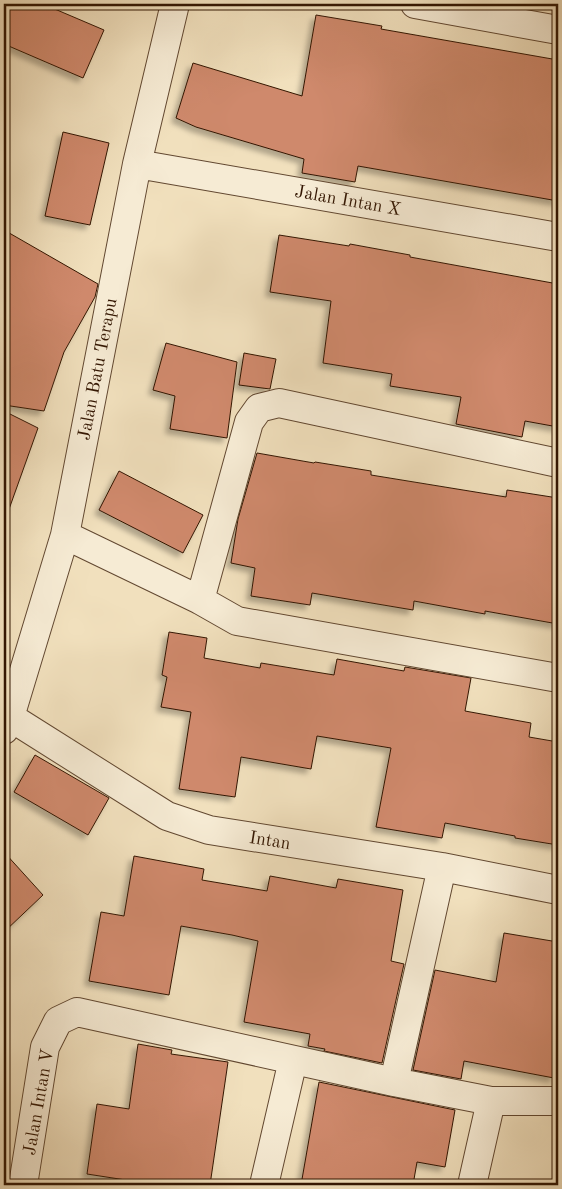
<svg xmlns="http://www.w3.org/2000/svg" width="562" height="1189" viewBox="0 0 562 1189" font-family="'Old Standard TT',serif">
<style>
.building{fill:#cf896c;stroke:#331602;filter:url(#shadow)}
.lines{fill:none;stroke-linecap:round;stroke-linejoin:round}
.minor-casing{stroke:#624831;stroke-width:30}
.minor{stroke:#f6ebd4;stroke-width:28}
.labels{text-anchor:middle;stroke-width:4.5;stroke-linejoin:round;paint-order:stroke}
.street-label{font-size:18px;fill:#331602;stroke:#f6ebd4}
</style>
<defs>
<filter id="shadow"><feDropShadow dx="-4.5" dy="4.5" stdDeviation="2.5" flood-color="#0004"/></filter>
</defs>
<rect width="100%" height="100%" fill="#f1e0bd"/>
<filter id="stains"><feTurbulence type="fractalNoise" baseFrequency=".004" numOctaves="4"/><feColorMatrix values="0 0 0 0 .2 0 0 0 0 .09 0 0 0 0 .02 0 0 0 .5 -.17"/></filter>
<radialGradient id="worn" r=".72"><stop offset=".6" stop-color="#630" stop-opacity="0"/><stop offset="1" stop-color="#630" stop-opacity=".3"/></radialGradient>
<!-- building -->
<path class="building" d="M4,4h39l61,26 -21,48 -79,-34z
M316,15l66,11 -1,3 177,31v141l-200,-35 -3,16 -53,-9 2,-14 -108,-32 -20,-9 17,-55 109,33z
M63,132l46,11 -19,82 -45,-9z
M4,230l94,54 -3,13 -31,55 -20,59 -40,-6z
M279,235l70,11 1,-2 60,11v2l148,27v143l-33,-6 -3,16 -66,-13 5,-27 -71,-11 2,-12 -69,-11 8,-62 -61,-9z
M166,343l71,19 -10,76 -57,-9 5,-33 -22,-6z
M244,353l32,6 -6,30 -31,-4z
M4,411l34,17 -30,84 -4,-1z
M257,453l57,10 1,-1 56,9v4l135,22 1,-7 51,8v126l-73,-13v3l-71,-13 -1,9 -101,-17 -2,12 -59,-9 4,-28 -24,-5 7,-44z
M119,471l84,44 -20,38 -84,-43z
M169,632l38,6 -3,20 56,10 1,-5 73,12 3,-16 67,12 1,-4 66,11 -6,33 66,12 -2,14 29,5v103l-43,-7v-2l-70,-13 -3,15 -66,-11 15,-79 -74,-12 -6,33 -70,-12 -6,40 -56,-8 12,-77 -30,-5 6,-30 -5,-2z
M35,755l74,43 -21,37 -74,-43z
M4,852l39,43 -39,37z
M134,856l70,13 -2,11 65,11 3,-15 66,12 2,-9 65,11 -12,71 13,3 -22,99 -58,-12 1,-2 -17,-3 2,-12 -66,-12 14,-81 -26,-6 -51,-9 -12,69 -80,-14 12,-69 23,4z
M504,933l54,9v113l-4,23 -90,-17 -3,18 -48,-9 22,-100 61,12z
M138,1044l34,6 -1,4 57,8 -18,123h-52l-71,-11 10,-70 32,5z
M319,1082l136,28 -10,57 -28,-5 -4,23h-112z"/>
<g class="lines">
<!-- minor casing -->
<g class="minor-casing">
<path id="minor" d="M415,4l143,26
M137,164l421,73
M65,535l135,65 37,21 321,57
M200,600l49,-178 10,-14 20,-5 279,60
M10,717l157,99 42,14 233,37 116,23
M4,730l6,-13 55,-182 72,-371 38,-160
M394,1082l48,-215
M23,1185l22,-138 13,-26 19,-9 317,70 97,19h67
M264,1185l29,-125
M472,1185l19,-84"/>
</g>
<!-- minor -->
<use href="#minor" class="minor"/>
</g>
<g class="labels">
<!-- street labels -->
<g class="street-label">
<text transform="translate(348 200) rotate(10)" y="6">Jalan Intan X</text>
<text transform="translate(97 369) rotate(-79)" y="6">Jalan Batu Terapu</text>
<text transform="translate(270 840) rotate(9)" y="6">Intan</text>
<text transform="translate(38 1102) rotate(-80)" y="6">Jalan Intan V</text>
</g>
</g>
<!-- margin -->
<rect width="562" height="1189" fill="none" stroke="#f1e0bd" stroke-width="20"/>
<rect x="5" y="5" width="552" height="1179" fill="none" stroke="#331602" stroke-width="2.5"/>
<rect x="10" y="10" width="542" height="1169" fill="none" stroke="#331602"/>
<rect width="100%" height="100%" filter="url(#stains)"/>
<rect width="100%" height="100%" fill="url(#worn)"/>
</svg>
